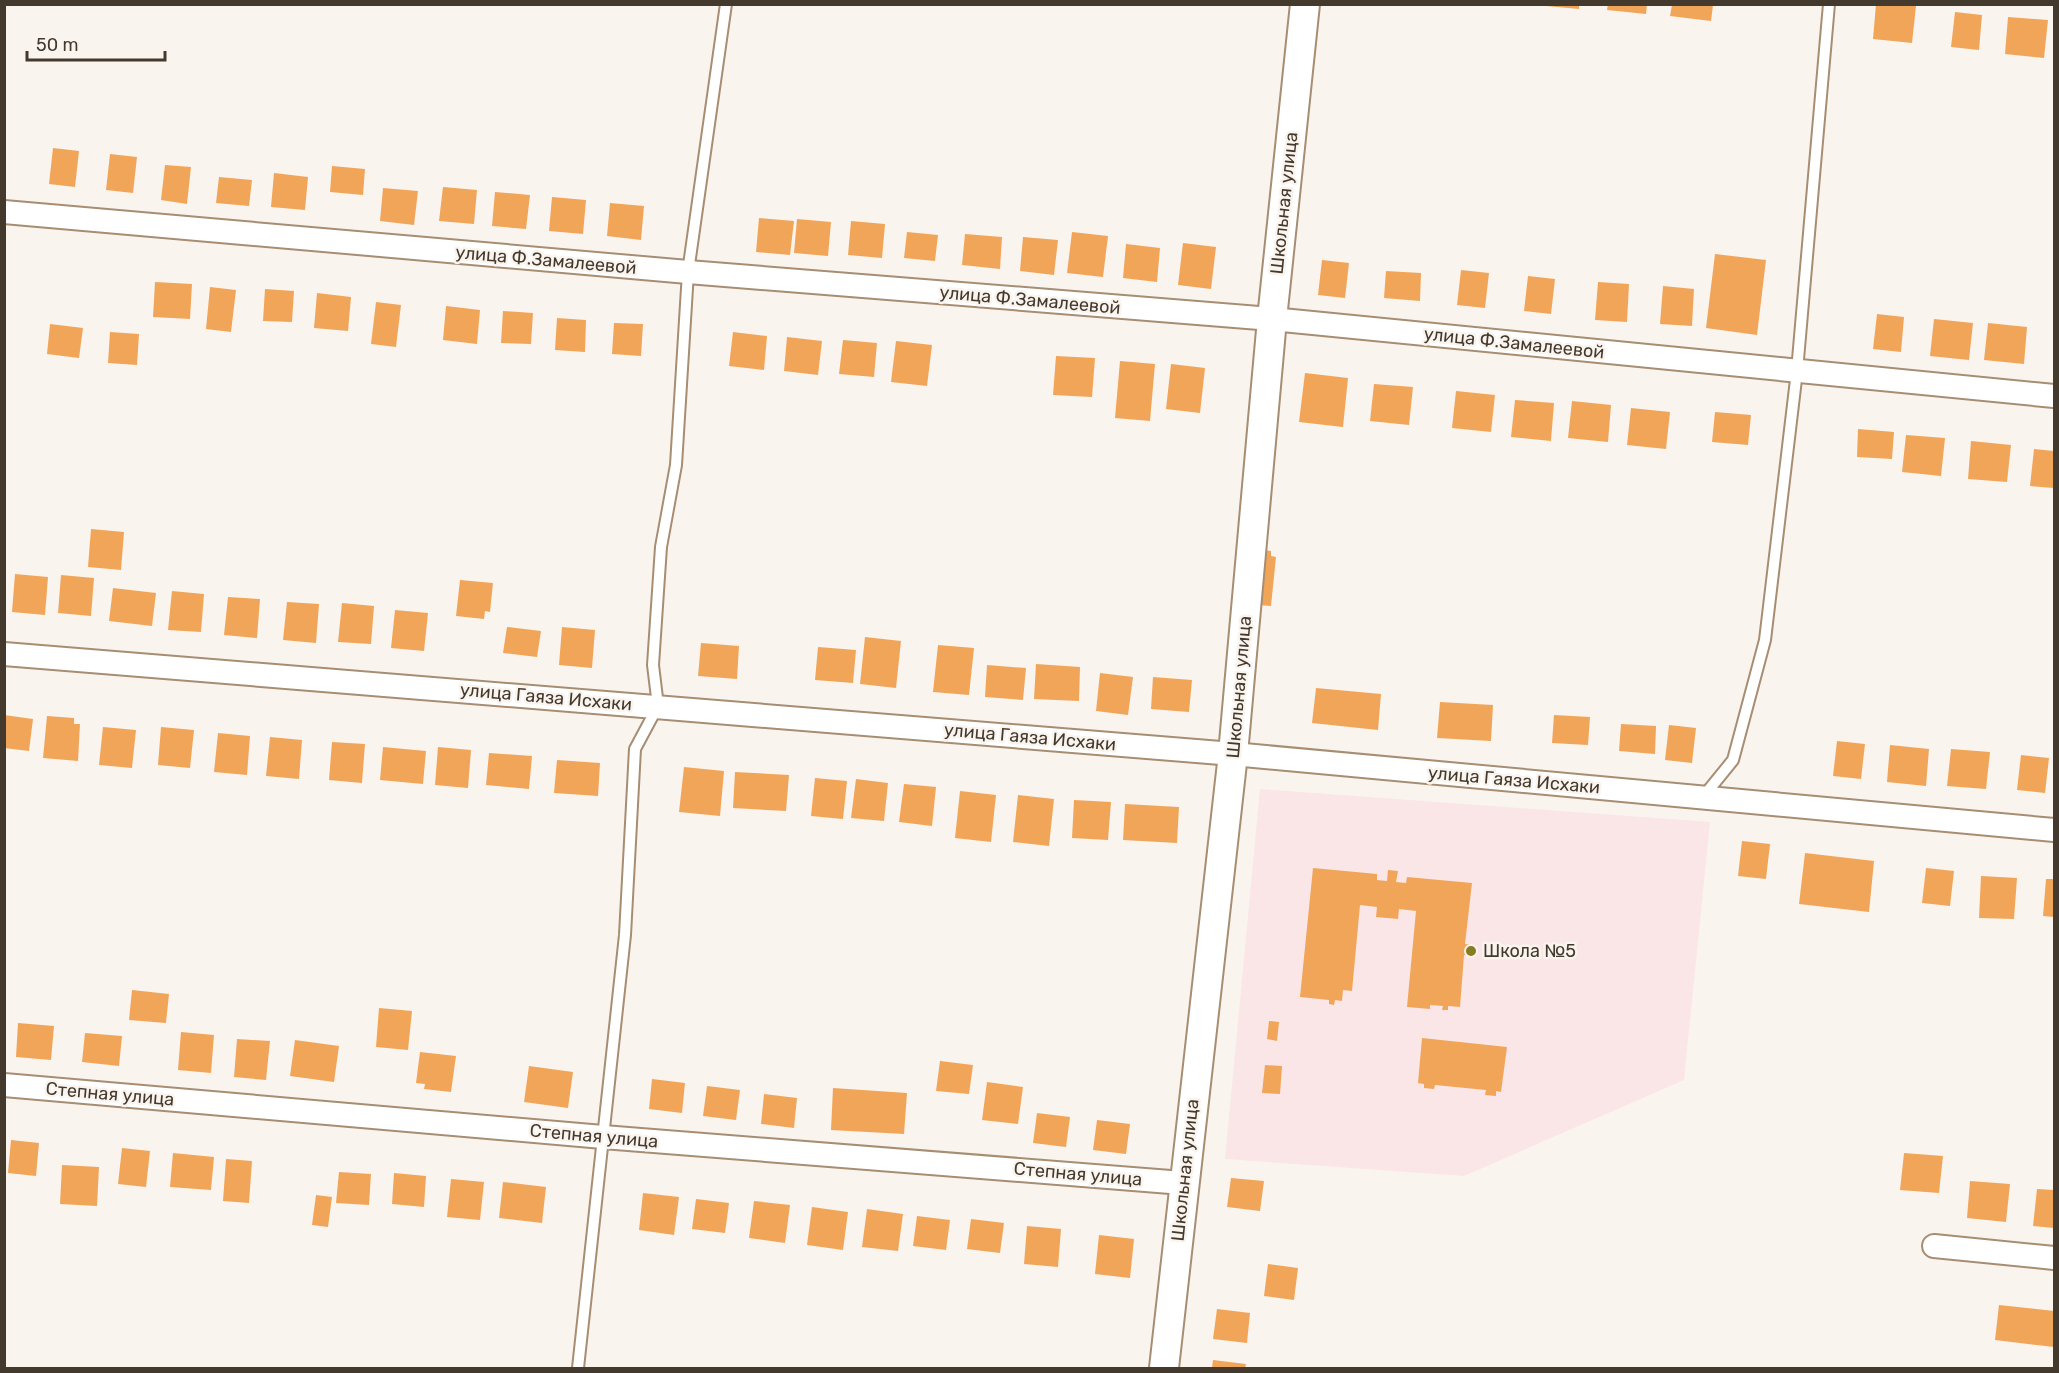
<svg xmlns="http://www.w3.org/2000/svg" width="2059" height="1373" viewBox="0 0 2059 1373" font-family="Rubik,sans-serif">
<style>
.education{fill:#fbe6e7}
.building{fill:#f1a559}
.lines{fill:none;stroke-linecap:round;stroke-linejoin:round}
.service-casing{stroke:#a78d72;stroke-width:14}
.minor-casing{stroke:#a78d72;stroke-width:26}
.tertiary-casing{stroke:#a78d72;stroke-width:32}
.service{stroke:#fff;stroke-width:10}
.minor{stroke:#fff;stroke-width:22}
.tertiary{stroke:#fff;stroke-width:28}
.poi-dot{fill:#887c22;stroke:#faf4ef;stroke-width:2}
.labels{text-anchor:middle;stroke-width:5;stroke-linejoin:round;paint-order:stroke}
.street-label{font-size:18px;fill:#44392d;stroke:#faf4ef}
.poi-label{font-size:18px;fill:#44392d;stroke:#faf4ef;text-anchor:start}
</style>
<rect width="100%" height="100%" fill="#faf4ef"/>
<!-- education -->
<path class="education" d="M1260,789l450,33 -26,258 -220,96 -239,-17z"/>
<!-- building -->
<path class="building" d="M1546,4h33v5l-33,-3z
M1608,4h39l-1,10 -39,-4z
M1876,4l40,2 -4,37 -39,-4z
M1672,5h41l-2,16 -41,-5z
M1955,12l27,3 -3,35 -28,-3z
M2008,17l40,3 -4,38 -39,-4z
M53,148l26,3 -4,36 -26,-3z
M110,154l27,3 -4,36 -27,-3z
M165,165l26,2 -4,37 -26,-4z
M332,166l33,3 -2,26 -33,-3z
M274,173l34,4 -3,33 -34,-3z
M219,177l33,3 -3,26 -33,-3z
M443,187l34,3 -3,34 -35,-3z
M383,188l35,3 -4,34 -34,-4z
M495,192l35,3 -4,34 -34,-3z
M552,197l34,3 -3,34 -34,-3z
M610,203l34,3 -3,34 -34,-4z
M759,218l35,3 -4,34 -34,-3z
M797,219l34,3 -3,34 -34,-3z
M851,221l34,3 -3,34 -34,-3z
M907,232l31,3 -3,26 -31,-3z
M1072,232l36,4 -5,41 -36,-4z
M965,234l37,3 -2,32 -38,-4z
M1023,237l35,3 -4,35 -34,-4z
M1183,243l33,4 -5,42 -33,-4z
M1126,244l34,4 -3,34 -34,-4z
M1715,254l51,6 -9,75 -51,-7z
M1322,260l27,3 -4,35 -27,-3z
M1461,270l28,3 -4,35 -28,-3z
M1386,271l35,2 -1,28 -36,-3z
M1528,276l27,3 -4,35 -27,-3z
M155,282l37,2 -2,35 -37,-2z
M1598,282l31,2 -2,38 -32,-2z
M1663,286l31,3 -2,37 -32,-2z
M210,287l26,3 -5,42 -25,-3z
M265,289l29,2 -2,31 -29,-1z
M317,293l34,4 -3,34 -34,-3z
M376,302l25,3 -5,42 -25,-3z
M446,306l34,4 -3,34 -34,-4z
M503,311l30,2 -2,31 -30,-1z
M1877,314l27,3 -3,35 -28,-3z
M557,318l29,2 -1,32 -30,-2z
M1934,319l39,4 -4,37 -39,-4z
M614,323l29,1 -2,32 -29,-2z
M1988,323l39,4 -3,37 -40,-4z
M50,324l33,4 -4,30 -32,-4z
M110,332l29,2 -2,31 -29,-2z
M733,332l34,4 -3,34 -35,-4z
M787,337l35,4 -4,34 -34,-4z
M843,340l34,3 -3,34 -35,-3z
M896,341l36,4 -5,41 -36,-4z
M1056,356l39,2 -3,39 -39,-2z
M1120,361l35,3 -5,57 -35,-3z
M1171,364l34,4 -5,45 -34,-4z
M1305,373l43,5 -5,49 -44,-5z
M1374,384l39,3 -4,38 -39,-4z
M1456,391l39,4 -4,37 -39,-4z
M1515,400l39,3 -3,38 -40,-4z
M1572,401l39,4 -3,37 -40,-4z
M1631,408l39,4 -4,37 -39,-4z
M1715,412l36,3 -3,30 -36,-3z
M1858,429l36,3 -2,27 -35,-2z
M1906,435l39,3 -4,38 -39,-4z
M1971,441l40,4 -4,37 -39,-3z
M2034,449l20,2v37l-24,-2z
M91,529l33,3 -3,38 -33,-3z
M1263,550l8,1v5l5,1 -5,49 -14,-1z
M15,574l33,3 -3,38 -33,-3z
M61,575l33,3 -3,38 -33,-3z
M460,580l33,3 -3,29 -5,-1 -1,8 -28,-3z
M113,588l43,5 -4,33 -43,-5z
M172,591l32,3 -3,38 -33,-2z
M228,597l32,2 -3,39 -33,-3z
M287,602l32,2 -3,39 -33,-3z
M342,603l32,3 -3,38 -33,-2z
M395,610l33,3 -4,38 -33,-3z
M507,627l34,4 -4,26 -34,-4z
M562,627l33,3 -3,38 -33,-3z
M865,637l36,4 -5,47 -36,-4z
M701,643l38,3 -2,33 -39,-3z
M938,645l36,3 -5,47 -36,-3z
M818,647l38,3 -3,33 -38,-3z
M1036,664l44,3 -1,34 -45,-2z
M987,665l39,3 -3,32 -38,-3z
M1100,673l33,4 -5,38 -32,-4z
M1153,677l39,3 -3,32 -38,-3z
M1316,688l65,6 -3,36 -66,-7z
M1440,702l53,3 -2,36 -54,-3z
M4,715l29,4 -4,32 -25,-3z
M1554,715l36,2 -2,28 -36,-2z
M47,716l27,2v6h6l-2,37 -35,-3z
M1621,724l35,2 -1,28 -36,-3z
M1669,725l27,3 -4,35 -27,-3z
M103,727l33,3 -4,38 -33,-3z
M161,727l33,3 -4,38 -32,-3z
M218,733l32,3 -3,39 -33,-3z
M270,737l32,3 -3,39 -33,-3z
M1837,741l28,3 -4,35 -28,-3z
M332,742l33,2 -3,39 -33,-3z
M1890,745l39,4 -3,37 -39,-4z
M383,747l43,4 -3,33 -43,-4z
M438,747l33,3 -3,38 -33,-3z
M1951,749l39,3 -4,37 -39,-3z
M489,753l43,3 -3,33 -43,-4z
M2021,755l28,3 -4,35 -28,-3z
M557,760l43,3 -2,33 -44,-3z
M684,767l40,4 -4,45 -41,-4z
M735,772l54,3 -3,36 -53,-3z
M815,778l32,3 -4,38 -32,-3z
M856,779l32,4 -4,38 -33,-3z
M904,784l32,3 -4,39 -33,-4z
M960,791l36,4 -5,47 -36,-4z
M1018,795l36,4 -5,47 -36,-4z
M1074,800l37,2 -3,38 -36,-2z
M1125,804l54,3 -2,36 -54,-3z
M1742,841l28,3 -4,35 -28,-3z
M1805,853l69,8 -5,51 -70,-8z
M1313,868l64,6v6l10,1 1,-11 10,1 -2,11 10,1 1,-6 65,6 -7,61 7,1 -1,11 -7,-1 -4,52 -12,-1v4h-6l1,-4 -13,-1v4l-23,-2 9,-96 -17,-2 -1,10 -22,-2 1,-10 -17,-2 -8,86 -9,-1 -1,11 -7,-1 -1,5 -5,-1v-4l-29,-3z
M1926,868l28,3 -4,35 -28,-3z
M1981,876l36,2 -3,41 -35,-1z
M2046,879h8v38l-11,-1z
M132,990l37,4 -3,29 -37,-3z
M379,1008l33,3 -4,39 -32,-3z
M1269,1021l10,1 -2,19 -10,-2z
M18,1023l36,3 -3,34 -35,-3z
M181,1032l33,3 -3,38 -33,-3z
M85,1033l37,3 -3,30 -37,-4z
M1422,1038l85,9 -6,45 -5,-1v5l-11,-1 1,-5 -51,-5 -1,4 -10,-1v-4l-6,-1z
M237,1039l33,2 -4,39 -32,-3z
M295,1040l44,6 -5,36 -44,-6z
M420,1052l36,4 -5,36 -27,-3 1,-5 -9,-1z
M940,1061l33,4 -4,29 -33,-3z
M1265,1065l17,1 -2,28 -18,-1z
M529,1066l44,6 -5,36 -44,-6z
M652,1079l33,4 -3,30 -33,-4z
M987,1082l36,5 -5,37 -36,-4z
M707,1086l33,4 -4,30 -33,-4z
M833,1088l74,5 -3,41 -73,-4z
M764,1094l33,4 -3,30 -33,-4z
M1037,1113l33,4 -4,30 -33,-4z
M1097,1120l33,4 -4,30 -33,-4z
M11,1140l28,3 -3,33 -28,-3z
M122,1148l28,3 -4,36 -28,-3z
M173,1153l41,4 -3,33 -41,-3z
M1904,1153l39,3 -4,37 -39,-3z
M226,1159l26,2 -3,42 -26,-2z
M62,1165l37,2 -2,39 -37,-2z
M339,1172l32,2 -2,31 -33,-2z
M394,1173l32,3 -2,31 -32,-3z
M1231,1178l33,3 -4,30 -33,-4z
M451,1179l33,3 -4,38 -33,-3z
M1970,1181l40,3 -4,38 -39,-4z
M503,1182l43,5 -4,36 -43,-5z
M2037,1189l17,1v38l-21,-2z
M643,1193l36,4 -5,38 -35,-5z
M316,1195l16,2 -4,30 -16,-2z
M696,1199l33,4 -4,30 -33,-4z
M754,1201l36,4 -5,38 -36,-5z
M812,1207l36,5 -5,38 -36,-5z
M867,1209l36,5 -5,37 -36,-4z
M917,1216l33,4 -4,30 -33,-4z
M971,1219l33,4 -4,30 -33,-4z
M1027,1226l34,3 -3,38 -34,-3z
M1099,1235l35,4 -4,39 -35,-4z
M1268,1264l30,4 -4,32 -30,-4z
M1999,1305l55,6v36l-59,-7z
M1217,1309l33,4 -3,30 -34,-4z
M1213,1360l33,4 -1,4h-33z"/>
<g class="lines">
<!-- service casing -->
<g class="service-casing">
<path id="service" d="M1703,797l30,-37 32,-120 32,-269 32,-367
M578,1368l47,-433 10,-186 23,-43 -5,-41 8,-118 15,-82 12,-193 38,-268"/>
</g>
<!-- minor casing -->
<g class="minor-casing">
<path id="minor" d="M4,212l684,60 584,47 782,77
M4,654l1229,100 821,76
M4,1085l599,52 580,46
M1934,1246l120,12"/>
</g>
<!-- tertiary casing -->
<g class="tertiary-casing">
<path id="tertiary" d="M1164,1368l69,-614 39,-435 33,-315"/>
</g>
<!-- service -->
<use href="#service" class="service"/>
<!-- minor -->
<use href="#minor" class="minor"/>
<!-- tertiary -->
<use href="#tertiary" class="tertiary"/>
</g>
<!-- markers -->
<circle class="poi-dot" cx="1471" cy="951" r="6"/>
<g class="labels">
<!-- street labels -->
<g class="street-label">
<text transform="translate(1284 203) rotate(-84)" y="6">Школьная улица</text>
<text transform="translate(546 260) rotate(5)" y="6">улица Ф.Замалеевой</text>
<text transform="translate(1030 300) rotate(5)" y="6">улица Ф.Замалеевой</text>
<text transform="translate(1514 343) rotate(6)" y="6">улица Ф.Замалеевой</text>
<text transform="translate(1239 687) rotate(-85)" y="6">Школьная улица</text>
<text transform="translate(546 697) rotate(5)" y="6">улица Гаяза Исхаки</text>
<text transform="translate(1030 737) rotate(5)" y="6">улица Гаяза Исхаки</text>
<text transform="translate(1514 780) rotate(5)" y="6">улица Гаяза Исхаки</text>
<text transform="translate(110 1094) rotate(5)" y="6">Степная улица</text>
<text transform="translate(594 1136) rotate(5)" y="6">Степная улица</text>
<text transform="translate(1185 1170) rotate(-84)" y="6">Школьная улица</text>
<text transform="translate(1078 1174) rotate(5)" y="6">Степная улица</text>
</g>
<!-- poi labels -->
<g class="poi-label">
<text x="1483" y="957">Школа №5</text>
</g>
</g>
<!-- border -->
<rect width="2059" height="1373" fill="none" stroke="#44392d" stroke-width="12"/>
<!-- scale -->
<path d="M27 51v9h138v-9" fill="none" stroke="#44392d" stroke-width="3"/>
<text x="36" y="51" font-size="18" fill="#44392d" stroke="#faf4ef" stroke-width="4.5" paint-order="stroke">50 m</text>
</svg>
